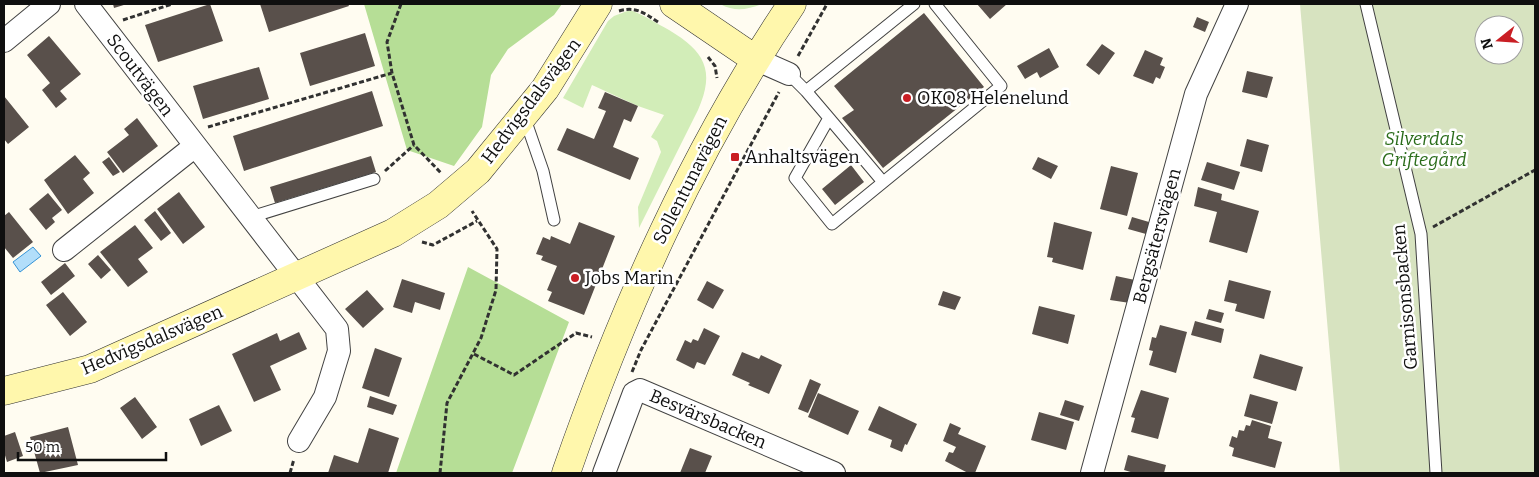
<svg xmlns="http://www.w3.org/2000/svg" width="1539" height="477" viewBox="0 0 1539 477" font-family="Bitter,serif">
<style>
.green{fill:#d2edb8}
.forest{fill:#b6de96}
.cemetery{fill:#d7e3c0;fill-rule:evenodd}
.water{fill:#b2defa;stroke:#3593d6}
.building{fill:#59504b}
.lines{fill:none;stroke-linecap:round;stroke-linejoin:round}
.lane-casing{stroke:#424242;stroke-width:13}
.street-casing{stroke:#424242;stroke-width:24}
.secondary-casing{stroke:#313131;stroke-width:29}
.path{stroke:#313131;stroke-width:3;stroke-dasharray:5 2.5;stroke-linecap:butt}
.lane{stroke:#fff;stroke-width:11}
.street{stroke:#fff;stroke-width:22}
.secondary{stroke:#fff7ac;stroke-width:28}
.poi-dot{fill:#c91e24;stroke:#fff;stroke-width:2}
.labels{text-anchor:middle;stroke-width:5;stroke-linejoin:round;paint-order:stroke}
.street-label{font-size:18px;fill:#0f0f0f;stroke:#fff}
.poi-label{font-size:18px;fill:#0f0f0f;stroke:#fff;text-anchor:start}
.park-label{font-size:18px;font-style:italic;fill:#2a6c1a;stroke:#fff}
</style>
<rect width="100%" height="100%" fill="#fffcf1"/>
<!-- green -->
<path class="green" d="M720,4h42c-16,6 -27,8 -42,0z
M630,10c14,5 26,13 39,20 35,21 47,40 29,80l-59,118 -1,-21 23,-55 -4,-11 -6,-4 13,-22 -26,-9 -46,-21 -9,23 -20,-10 45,-77 6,-5z"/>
<!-- forest -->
<path class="forest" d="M364,4h198l-8,11 -46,34 -17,26 -9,52 -28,39 -47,-16z
M468,267l101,55 -57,151h-116z"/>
<!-- cemetery -->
<path class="cemetery" d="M1300,4h235v469h-195zM1484,25h30v30h-30z"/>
<!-- water -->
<path class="water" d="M33,247l8,9 -21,16 -7,-10z"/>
<!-- building -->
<path class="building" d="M113,4h14l-13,4z
M210,4l13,37 -65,21 -13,-37z
M260,4h88l1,2 -80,26z
M977,4h30l-17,15z
M924,13l60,74 -101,81 -41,-50 12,-8 -20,-24z
M1197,17l12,5 -4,10 -12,-5z
M365,33l10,33 -65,20 -10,-33z
M49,36l32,38 -21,17 7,8 -11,9 -14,-18 8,-7 -23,-28z
M1102,44l13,9 -16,22 -13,-10z
M1049,48l10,19 -19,11 -3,-6 -12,7 -8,-13z
M1145,50l18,8 -3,7 5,2 -5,12 -4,-2 -3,7 -20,-8z
M259,67l10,32 -66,20 -10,-33z
M1247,71l26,6 -6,21 -25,-6z
M372,91l11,35 -139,45 -11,-35z
M605,92l33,14 -7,16 -7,-3 -11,28 26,11 -9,22 -73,-30 10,-22 27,11 12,-28 -8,-3z
M4,96l25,31 -21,17 -4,-5z
M137,118l21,28 -35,27 -16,-21 22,-17 -5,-6z
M1247,139l22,6 -7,27 -22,-6z
M75,155l15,18 -7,6 11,14 -26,21 -24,-34z
M371,156l5,16 -101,31 -5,-16z
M109,157l11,15 -7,4 -11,-14z
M1038,157l20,9 -7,13 -19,-10z
M1207,162l33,10 -6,18 -33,-10z
M851,165l13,17 -29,23 -13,-16z
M1111,166l27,7 -11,43 -27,-7z
M1198,187l24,7 -1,6 38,11 -12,42 -38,-11 8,-30 -23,-6z
M179,192l26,35 -22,17 -26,-35z
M48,193l14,17 -10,8 3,4 -9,8 -17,-21z
M155,211l16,22 -10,8 -17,-21z
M9,212l24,30 -20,16 -9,-11v-31z
M1132,217l17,5 -3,12 -18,-5z
M579,222l36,14 -31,79 -36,-14 4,-9 -5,-2 10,-24 -16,-6 2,-4 -7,-2 7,-17 7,3 1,-4 19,8z
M1054,222l38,10 -9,38 -31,-8 1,-4 -6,-1z
M135,225l18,23 -15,11 10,13 -20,15 -28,-35z
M98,255l13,15 -10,9 -13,-15z
M65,263l10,13 -24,19 -10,-13z
M1116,276l19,4 -5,23 -20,-3z
M402,279l43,14 -5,17 -25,-8 -3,11 -19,-6z
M1229,280l42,11 -7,28 -29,-8 2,-7 -13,-3z
M707,281l17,9 -11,19 -16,-9z
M367,290l17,19 -21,19 -18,-19z
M943,291l18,6 -6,13 -17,-5z
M63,292l24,30 -17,14 -24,-31z
M1039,306l36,9 -7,29 -36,-10z
M1209,309l15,4 -3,10 -15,-4z
M1195,321l29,8 -3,14 -30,-8z
M1160,325l27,7 -11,41 -27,-8 4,-14 -4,-1 3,-13 4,1z
M704,328l16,8 -15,29 -8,-3 -3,7 -18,-9 9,-20 6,3 2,-4 5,2z
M299,332l8,17 -37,17 11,24 -27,12 -22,-48 45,-21 3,8z
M375,348l27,10 -13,39 -27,-9z
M742,352l17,7 2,-4 21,10 -13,29 -21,-9 2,-2 -18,-8z
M1260,354l43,13 -7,24 -43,-13z
M810,379l11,5 -13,29 -10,-4z
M1141,390l28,8 -11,41 -27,-7 4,-14 -4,-1z
M818,393l41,18 -11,24 -40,-18z
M1250,394l28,8 -6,22 -28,-8z
M370,396l27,9 -4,10 -26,-8z
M135,397l22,30 -15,12 -22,-31z
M1065,400l19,6 -5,15 -19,-6z
M219,405l13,26 -31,15 -12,-27z
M879,406l38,18 -10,21 -2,-1 -3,8 -12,-5 2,-7 -24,-10z
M1039,412l35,10 -8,28 -35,-10z
M1252,420l19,6 -3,12 14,4 -7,26 -43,-12 2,-8 -5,-2 3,-10 5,2 2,-8 5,1 2,-6 4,1z
M950,423l11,5 -3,6 28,12 -11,27h-7l-23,-12 4,-9 4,1 3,-6 -13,-6z
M68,427l10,38 -38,8 -10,-36z
M369,428l30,10 -11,35h-60l6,-18 24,8z
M15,432l8,24 -16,6 -3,-10v-16z
M690,448l22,8 -7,17h-25z
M1128,455l38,10 -2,8h-30l-10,-3z"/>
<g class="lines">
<!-- lane casing -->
<g class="lane-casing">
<path id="lane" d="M1366,4l55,230 15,239
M789,74l17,17 108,-87
M806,91l23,27 -34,60 37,46 169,-138 -66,-82
M524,116l19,55 11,49
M829,118l54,64
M251,217l123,-38"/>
</g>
<!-- street casing -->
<g class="street-casing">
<path id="street" d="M86,4l251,325 2,22 -14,46 -26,44
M4,41l45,-37
M755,59l34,15
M64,250l131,-104
M604,473l30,-80 6,-3 194,83
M1092,473l104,-379 41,-90"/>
</g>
<!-- secondary casing -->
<g class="secondary-casing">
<path id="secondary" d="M674,4l81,55
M4,391l86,-22 303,-136 45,-28 40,-34 67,-82 53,-85
M566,473c57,-164 128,-324 226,-469"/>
</g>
<!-- path -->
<path class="path" d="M401,4l-14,38 5,31 22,72 28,29
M619,11c17,-5 25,2 39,11
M123,20l49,-16
M798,56l29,-52
M708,57l7,9 2,12
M208,127l184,-54
M385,171l29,-26
M1433,227l102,-57
M422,242l11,3 44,-24
M474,354l40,21 62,-42 16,4
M632,372l9,-22 138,-258
M290,473l4,-14
M440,473l7,-70 34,-65 15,-48 1,-41 -25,-38"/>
<!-- lane -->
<use href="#lane" class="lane"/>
<!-- street -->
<use href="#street" class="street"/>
<!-- secondary -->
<use href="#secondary" class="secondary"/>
</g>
<!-- markers -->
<g class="poi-dot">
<circle cx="907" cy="98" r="5"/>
<rect x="730" y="152" width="10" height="10" rx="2.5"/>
<circle cx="575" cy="278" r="5"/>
</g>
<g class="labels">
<!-- street labels -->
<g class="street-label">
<text transform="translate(140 75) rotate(53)" y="6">Scoutvägen</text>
<text transform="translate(531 101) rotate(-53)" y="6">Hedvigsdalsvägen</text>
<text transform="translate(690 180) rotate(-63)" y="6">Sollentunavägen</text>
<text transform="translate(1157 236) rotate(-75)" y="6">Bergsätersvägen</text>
<text transform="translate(1405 297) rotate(-95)" y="6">Garnisonsbacken</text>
<text transform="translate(152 340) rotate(-23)" y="6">Hedvigsdalsvägen</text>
<text transform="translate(708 419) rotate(23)" y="6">Besvärsbacken</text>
</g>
<!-- poi labels -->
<g class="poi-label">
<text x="917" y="104">OKQ8 Helenelund</text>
<text x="745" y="163">Anhaltsvägen</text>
<text x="585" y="284">Jobs Marin</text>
</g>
<!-- park labels -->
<g class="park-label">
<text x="1424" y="145">Silverdals<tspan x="1424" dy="21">Griftegård</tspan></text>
</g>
</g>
<!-- border -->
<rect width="1539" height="477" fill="none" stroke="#0f0f0f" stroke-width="10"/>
<!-- north arrow -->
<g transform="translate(1499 40) rotate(253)"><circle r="24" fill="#ffffff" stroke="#9f9f9f"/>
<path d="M0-4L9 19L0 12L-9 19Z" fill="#c91e24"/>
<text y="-8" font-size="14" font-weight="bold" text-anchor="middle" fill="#0f0f0f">N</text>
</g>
<!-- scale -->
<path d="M18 452v8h148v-8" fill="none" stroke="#0f0f0f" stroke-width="2.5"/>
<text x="25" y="452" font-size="15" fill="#0f0f0f" stroke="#ffffff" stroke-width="4" paint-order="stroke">50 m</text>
</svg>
